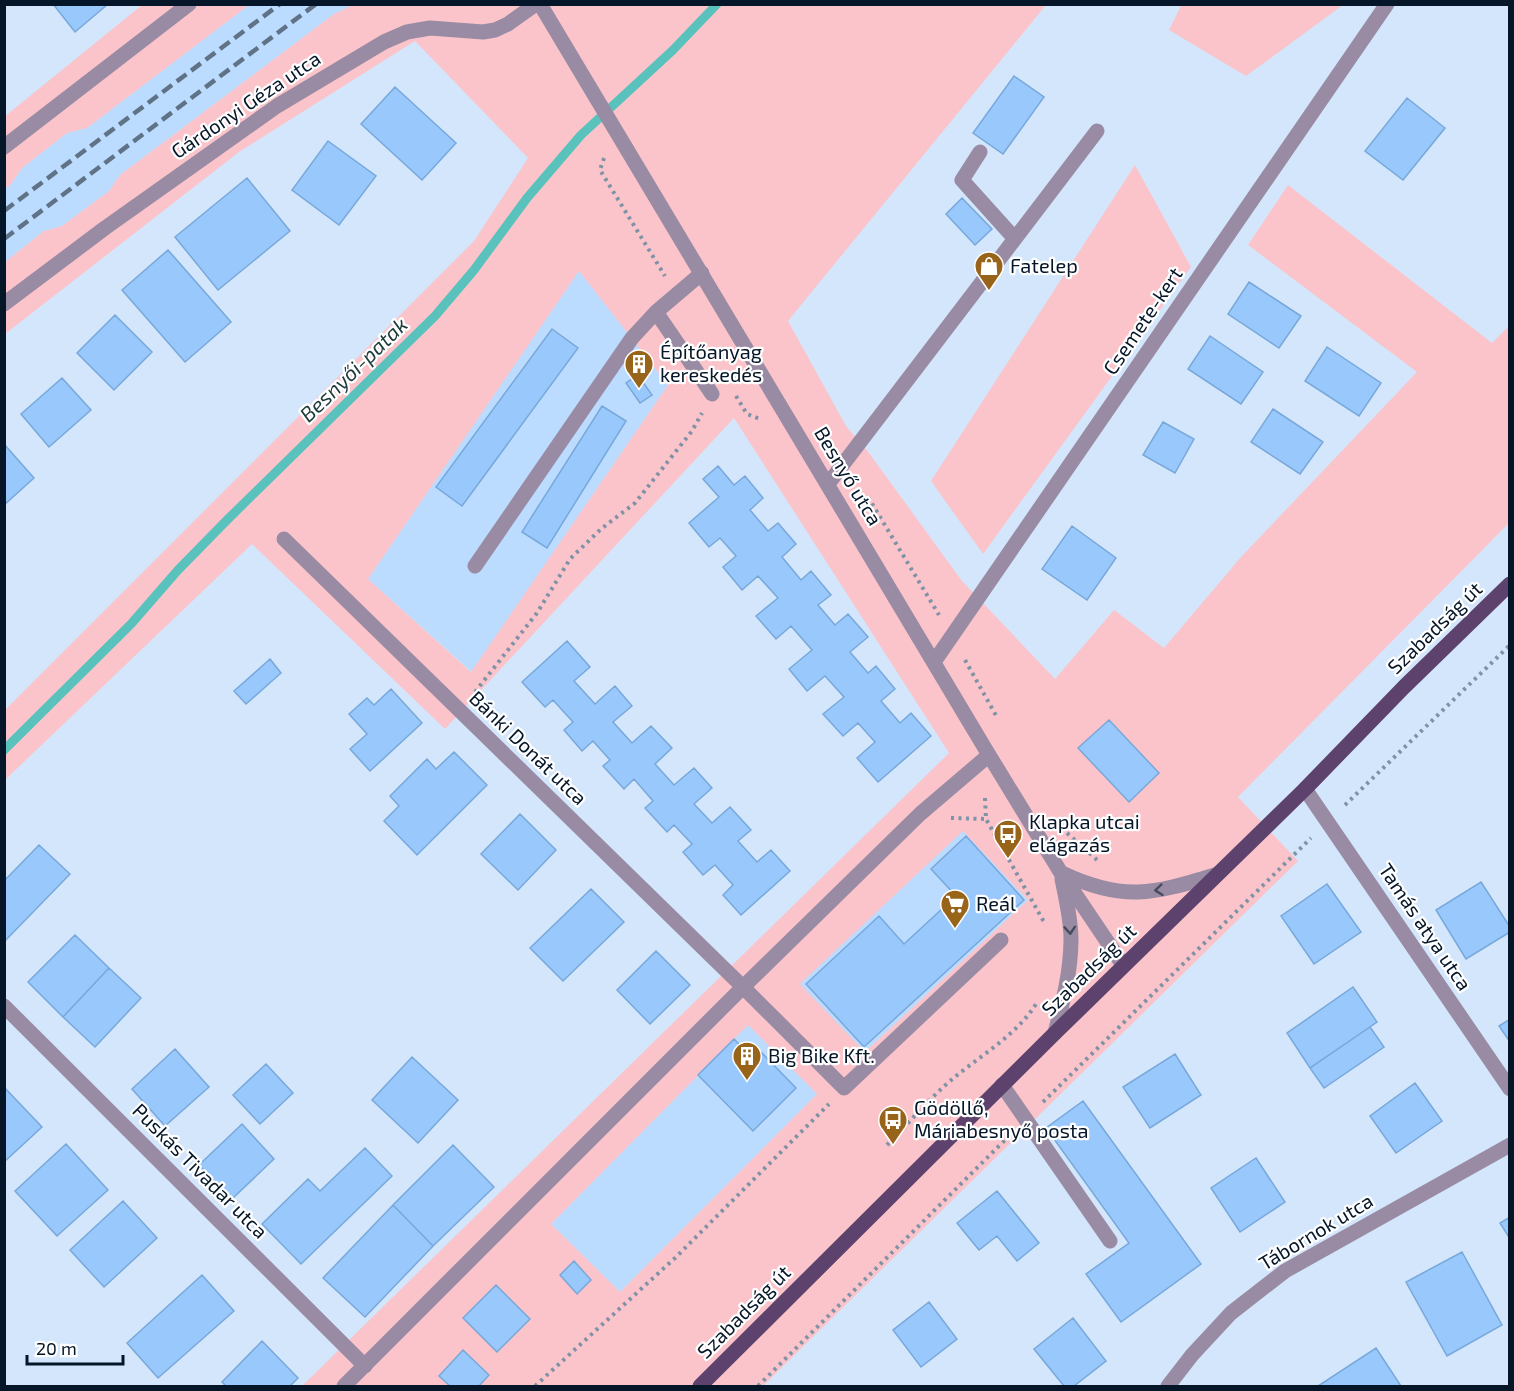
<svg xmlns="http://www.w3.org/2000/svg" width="1514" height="1391" viewBox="0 0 1514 1391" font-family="'Exo 2',sans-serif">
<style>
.built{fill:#bbdbff}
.green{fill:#fbc4ca;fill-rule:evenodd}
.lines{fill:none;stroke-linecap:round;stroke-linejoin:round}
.stream{stroke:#59c2bc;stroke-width:9}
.building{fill:#98c8fc;stroke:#78a8da;stroke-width:1.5}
.path{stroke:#7f92a6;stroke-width:4;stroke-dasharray:3 4.5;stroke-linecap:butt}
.lane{stroke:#998ba4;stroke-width:15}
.street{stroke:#998ba4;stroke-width:15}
.primary{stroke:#5c426d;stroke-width:15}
.rail{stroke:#5f7286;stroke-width:4.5;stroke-dasharray:12 6;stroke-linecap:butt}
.oneway{stroke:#474b60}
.labels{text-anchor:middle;stroke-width:4.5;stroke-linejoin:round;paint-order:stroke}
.street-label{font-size:20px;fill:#041628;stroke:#fff}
.poi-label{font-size:20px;fill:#041628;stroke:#fff;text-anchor:start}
.water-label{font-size:21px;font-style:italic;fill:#1a3b39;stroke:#fff}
</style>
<rect width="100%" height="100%" fill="#d3e6fc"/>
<!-- built -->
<path class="built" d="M249,5h104l-19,9 -214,161 -11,16 -47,35 -18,5 -39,31v-73l6,-5 11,-16 45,-35 20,-5z
M579,270l89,115 -196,287 -104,-93z
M963,830l65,70 -163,152 -66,-68z
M748,1025l70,69 -198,198 -69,-68z"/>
<!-- green -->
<path class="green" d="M1182,4h161v1l-97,71 -77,-46z
M142,5h107l-162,123 -20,5 -45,35 -11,16 -6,5 -1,-72z
M353,5h693l-258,316 58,105 23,27 93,128 93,98 59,-69 50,38 77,-91 176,-185 -169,-127 40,-60 204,158 17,-17v197l-271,274 60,64 -535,525h-461l647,-633 -215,-335 -289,311 -193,-185 -247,236v-70l469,-469 54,-83 -113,-117 -176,111 -234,182v-72l39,-31 18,-5 47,-35 11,-16 214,-161zM579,271l89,114 -197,287 -103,-93zM963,831l65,69 -163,152 -65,-68zM748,1025l69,69 -197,198 -69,-68z
M1135,165l56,102 -208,287 -52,-73z"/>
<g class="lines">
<!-- stream -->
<path class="stream" d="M4,750l127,-126 47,-54 50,-51 207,-203 39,-46 53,-72 54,-63 92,-85 44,-46"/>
</g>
<!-- building -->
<path class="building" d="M53,4h55l-33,28z
M1014,76l30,21 -41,57 -30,-21z
M395,87l61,56 -34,37 -61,-56z
M1407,98l38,30 -42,52 -38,-29z
M328,141l48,35 -37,49 -47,-35z
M247,178l43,53 -72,59 -43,-53z
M962,198l30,31 -17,16 -29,-31z
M168,250l63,72 -46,40 -63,-72z
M1249,282l52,34 -22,32 -51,-34z
M115,315l37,37 -38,38 -37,-37z
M552,329l26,19 -116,158 -26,-19z
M1210,336l53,36 -22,32 -53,-35z
M1327,347l54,36 -22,33 -54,-35z
M638,375l14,20 -12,8 -14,-20z
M62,378l29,32 -42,37 -28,-33z
M602,406l24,15 -79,127 -25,-16z
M1273,409l50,33 -23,32 -49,-32z
M1163,422l31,17 -19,34 -32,-18z
M4,444l30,34 -30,27z
M718,466l16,19 11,-9 18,22 -13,12 18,21 10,-8 18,21 -14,13 19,23 10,-9 20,24 -13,10 17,20 13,-11 20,23 -18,15 18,21 8,-7 19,23 -14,12 19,22 11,-10 20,23 -53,46 -21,-24 18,-16 -17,-19 -15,13 -20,-22 21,-17 -19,-21 -18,15 -18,-22 23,-19 -21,-24 -15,13 -20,-23 22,-18 -20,-22 -16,14 -19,-23 13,-11 -16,-18 -11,9 -20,-24 30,-26 -16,-18z
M1072,526l44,32 -29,42 -45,-31z
M567,641l23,26 -16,14 21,23 20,-18 17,20 -19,16 19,21 19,-17 21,22 -17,16 19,21 20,-17 18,20 -18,16 18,19 18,-16 21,23 -13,11 19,21 14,-12 19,21 -49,44 -18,-20 10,-10 -18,-20 -12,10 -20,-23 9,-8 -18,-19 -7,7 -22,-24 8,-7 -19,-22 -10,10 -21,-23 7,-6 -17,-19 -11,10 -18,-21 9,-8 -20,-22 -8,7 -23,-25z
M270,659l11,14 -35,31 -12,-13z
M391,689l31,34 -52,48 -20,-22 17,-15 -18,-20 18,-16 7,7z
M1109,720l50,53 -30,29 -51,-54z
M454,752l33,33 -70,70 -33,-34 15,-15 -9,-10 37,-37 9,10z
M520,814l36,36 -38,40 -37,-36z
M966,836l58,64 -160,147 -58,-63 73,-68 25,28 52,-48 -25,-27z
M39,845l31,29 -66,68v-61z
M1481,882l29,45v5l-44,27 -30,-49z
M1327,884l34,48 -47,32 -33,-48z
M591,889l33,33 -61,59 -33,-33z
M75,935l34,33 -46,49 -35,-35z
M656,951l34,34 -40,39 -33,-34z
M109,968l32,30 -46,49 -32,-30z
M1353,987l24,35 -67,46 -23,-35z
M1510,1019v23l-11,-16z
M1370,1027l14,20 -60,41 -14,-20z
M734,1039l16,16 7,-7 39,40 -43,43 -55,-56z
M175,1049l34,38 -44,39 -33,-37z
M1175,1054l26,41 -51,33 -27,-41z
M412,1057l46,43 -40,43 -46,-43z
M266,1064l27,29 -33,31 -27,-29z
M1415,1083l27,38 -46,32 -26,-37z
M4,1087l38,40 -38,35z
M1083,1101l118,163 -80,58 -35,-48 43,-31 -83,-115z
M242,1124l32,35 -42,40 -33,-34z
M66,1144l42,46 -51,46 -42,-45z
M453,1145l41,42 -61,59 -40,-41z
M365,1148l27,28 -91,88 -39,-40 46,-45 12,12z
M1256,1158l29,44 -45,30 -29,-44z
M997,1191l42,52 -22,18 -20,-25 -18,14 -22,-27z
M123,1201l34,37 -53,49 -34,-37z
M393,1205l40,41 -68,71 -42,-39z
M1510,1217v22l-10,-16z
M1462,1252l40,73 -55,31 -41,-74z
M574,1261l17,19 -14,14 -17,-19z
M202,1275l32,36 -76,67 -31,-35z
M496,1285l34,34 -33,33 -34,-34z
M929,1302l28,37 -36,28 -28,-37z
M1073,1318l33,43 -32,25h-10l-30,-37z
M262,1341l36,37 -8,8h-64l-4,-4z
M1376,1348l25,38h-83z
M463,1350l26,25 -10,11h-29l-11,-10z"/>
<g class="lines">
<!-- path -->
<path class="path" d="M604,158l-4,12 65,106
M736,396l11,18 13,5
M868,497l71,118
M965,660l33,59
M475,692l62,-79 33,-54 31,-30 34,-26 57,-72 10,-18
M985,798l1,21 58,103
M1345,805l165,-160
M951,818l35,1
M1067,833l30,27
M1043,1102l268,-264
M887,1145c21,-21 40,-44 63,-64 28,-24 66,-45 86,-77
M535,1386l140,-128 154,-154
M758,1386l252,-251"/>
<!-- lane -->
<path class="lane" d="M980,152l-18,28 53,59
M702,273l-46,39 56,82
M828,484l269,-353
M475,566l157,-228 24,-26
M743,987l101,101 157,-148
M1002,1085l108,156"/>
<!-- street -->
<path class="street" d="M540,4l449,751 72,118 62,92
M4,147l185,-143
M4,304l101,-76 172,-122 107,-64 23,-10 23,-4 53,4 12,-2 13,-6 28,-20
M284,539l459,448
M934,662l453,-658
M1305,789l205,300
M1062,873c61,29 91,21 153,2
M4,1006l361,360
M1055,1033c8,-31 16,-62 16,-94 0,-20 -5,-40 -9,-60
M344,1386l399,-399 177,-173 69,-59
M1168,1386l24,-31 39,-42 54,-42 225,-126"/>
<!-- primary -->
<path class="primary" d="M700,1386l355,-353 250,-244 99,-102 106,-103"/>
<!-- rail -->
<path class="rail" d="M4,211l276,-207
M4,239l312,-235"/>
</g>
<!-- one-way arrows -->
<defs><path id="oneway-chevron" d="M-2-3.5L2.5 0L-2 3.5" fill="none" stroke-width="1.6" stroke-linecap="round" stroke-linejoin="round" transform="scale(1.5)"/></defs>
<g class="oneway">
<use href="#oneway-chevron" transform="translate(1159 890) rotate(174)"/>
<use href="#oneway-chevron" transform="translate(1070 930) rotate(86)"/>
</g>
<!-- icons -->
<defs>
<g id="shop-pin" transform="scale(1.5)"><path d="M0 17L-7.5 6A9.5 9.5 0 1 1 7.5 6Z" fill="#98641a" stroke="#fff"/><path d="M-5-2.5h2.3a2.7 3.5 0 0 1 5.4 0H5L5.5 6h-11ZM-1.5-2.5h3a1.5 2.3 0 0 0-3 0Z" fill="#fff"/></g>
<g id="building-pin" transform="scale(1.5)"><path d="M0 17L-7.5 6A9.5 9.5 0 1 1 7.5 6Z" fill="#98641a" stroke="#fff"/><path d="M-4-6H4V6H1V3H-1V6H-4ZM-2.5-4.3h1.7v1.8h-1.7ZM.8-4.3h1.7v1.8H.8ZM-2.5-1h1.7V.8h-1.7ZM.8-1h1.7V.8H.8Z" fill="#fff"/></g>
<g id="bus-pin" transform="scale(1.5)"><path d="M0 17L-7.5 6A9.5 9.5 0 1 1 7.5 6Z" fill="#98641a" stroke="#fff"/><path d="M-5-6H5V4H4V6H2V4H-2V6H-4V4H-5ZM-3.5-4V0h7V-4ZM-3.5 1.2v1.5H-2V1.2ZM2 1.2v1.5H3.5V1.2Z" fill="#fff"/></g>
<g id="supermarket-pin" transform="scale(1.5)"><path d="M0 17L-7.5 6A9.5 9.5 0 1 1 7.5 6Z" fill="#98641a" stroke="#fff"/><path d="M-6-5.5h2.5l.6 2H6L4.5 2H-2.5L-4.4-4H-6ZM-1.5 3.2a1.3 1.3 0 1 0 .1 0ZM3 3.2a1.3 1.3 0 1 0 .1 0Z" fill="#fff"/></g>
</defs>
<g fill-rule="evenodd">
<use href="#shop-pin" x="989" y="266"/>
<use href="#building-pin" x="639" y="364"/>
<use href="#bus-pin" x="1008" y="834"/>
<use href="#supermarket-pin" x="955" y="904"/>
<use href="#building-pin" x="747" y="1056"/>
<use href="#bus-pin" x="893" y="1120"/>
</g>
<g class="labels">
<!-- street labels -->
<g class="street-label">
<text transform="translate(246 105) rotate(-34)" y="7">Gárdonyi Géza utca</text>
<text transform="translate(1143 321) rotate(-56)" y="7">Csemete-kert</text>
<text transform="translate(848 476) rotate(59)" y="7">Besnyő utca</text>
<text transform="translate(1435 628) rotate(-44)" y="7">Szabadság út</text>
<text transform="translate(528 748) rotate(44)" y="7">Bánki Donát utca</text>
<text transform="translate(1425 927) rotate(56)" y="7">Tamás atya utca</text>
<text transform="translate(1089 970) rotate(-44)" y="7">Szabadság út</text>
<text transform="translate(200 1171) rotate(45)" y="7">Puskás Tivadar utca</text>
<text transform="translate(1316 1232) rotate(-31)" y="7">Tábornok utca</text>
<text transform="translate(744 1312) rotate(-45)" y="7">Szabadság út</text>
</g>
<!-- poi labels -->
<g class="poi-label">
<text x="1010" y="273">Fatelep</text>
<text x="660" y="359">Építőanyag<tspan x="660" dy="23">kereskedés</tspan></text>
<text x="1029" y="829">Klapka utcai<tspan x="1029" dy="23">elágazás</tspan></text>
<text x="976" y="911">Reál</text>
<text x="768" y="1063">Big Bike Kft.</text>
<text x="914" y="1115">Gödöllő,<tspan x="914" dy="23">Máriabesnyő posta</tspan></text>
</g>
<!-- water labels -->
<g class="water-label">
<text transform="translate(354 370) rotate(-44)" y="7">Besnyői-patak</text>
</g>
</g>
<!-- border -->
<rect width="1514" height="1391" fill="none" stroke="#041628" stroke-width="12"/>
<!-- scale -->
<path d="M27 1355v9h96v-9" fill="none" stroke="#041628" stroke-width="3"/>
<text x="36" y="1355" font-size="18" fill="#041628" stroke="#ffffff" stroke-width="4.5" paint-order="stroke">20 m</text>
</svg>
